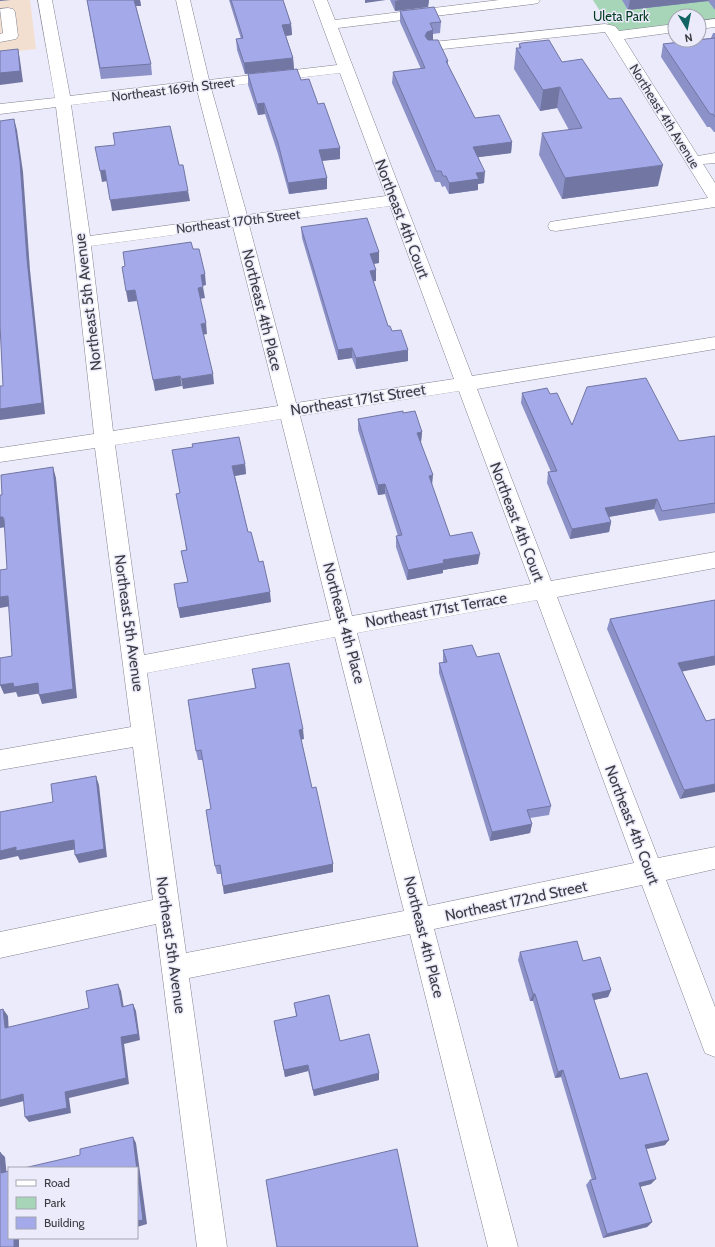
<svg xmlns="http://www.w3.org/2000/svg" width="715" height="1247" viewBox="0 0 715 1247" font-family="Cabin,sans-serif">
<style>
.commercial{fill:#f3dfd0}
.green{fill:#a6d6b7}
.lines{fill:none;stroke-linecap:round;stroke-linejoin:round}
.minor-casing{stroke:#838290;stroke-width:1}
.minor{fill:#fff;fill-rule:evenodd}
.wall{fill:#8c91c8}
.shaded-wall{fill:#7276a3}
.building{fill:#a3a9e9;stroke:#7276a3}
.labels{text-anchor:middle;stroke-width:3;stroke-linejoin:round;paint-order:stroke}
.far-park-label{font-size:13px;fill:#00391e;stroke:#ecebfb}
.far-street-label{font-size:13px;fill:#3b3b41;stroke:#ecebfb}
.street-label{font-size:15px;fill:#3b3b41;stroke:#ecebfb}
</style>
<rect width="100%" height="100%" fill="#ecebfb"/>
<!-- commercial -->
<path class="commercial" d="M0,0h30l6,49 -36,4z"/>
<!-- green -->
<path class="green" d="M593,0h122v19l-16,2v-5h-24v8l-62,8z"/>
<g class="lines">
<!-- minor casing -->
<g class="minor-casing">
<path id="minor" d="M38,0h14l18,96 124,-15 -18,-81h14l19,80 128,-15 -24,-65h14l8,20 164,-20h41l-2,3 -5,1 -195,24 134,348 243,-39v12l-238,40 74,192 164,-29v16l-158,29 101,261 57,-11v22l-49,11 49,127v50l-10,-4 -63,-168 -208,44 84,318h-30l-78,-313 -221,44 38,269h-30l-41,-323 -156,34v-26l153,-32 -20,-153 -133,23v-20l131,-23 -36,-279 -95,14v-14l94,-14 -21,-192 -17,-135 -56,7v-10l55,-6zM340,73l46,123 -139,19 -36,-127zM197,90l33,127 -140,19 -19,-131zM390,206l64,173 -158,24 -47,-178zM233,227l45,179 -165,25 -22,-185zM459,391l72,193 -179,32 -52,-200zM281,419l50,201 -187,35 -29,-210zM537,600l97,263 -206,43 -71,-273zM335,637l69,274 -218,42 -39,-280z
M8,8l5,1 2,3 3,24 -2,3 -16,3v-8l3,-1 -3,-24z
M715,19v8l-16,2v-8z
M605,24l10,2 4,5 56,-7v8l-51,7 74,117 17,-3v10l-12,1 12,19v24l-159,24 -6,-1 -2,-4 2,-4 6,-1 152,-23 -103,-166 -172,18 -5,-1 -2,-3 2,-3 5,-1z"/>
</g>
<!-- minor -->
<use href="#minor" class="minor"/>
</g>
<!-- wall -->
<path class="wall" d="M87,0h53l1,6h-5l15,58 1,11 -51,4z
M229,0h54l8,24 1,11 -6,1 7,22 1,11 -49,5 -8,-24 -1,-11h5z
M390,0h39l-1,7 -33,4z
M622,0h93v10l-7,-9 -80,9z
M400,11l41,11 -1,11 -7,1v6l15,21v4l27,53 37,24 -1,11 -33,4 6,26 -6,1v6l-29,4 -4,-8 -3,1 -2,-5h-5l-43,-99 1,-11 28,-3 -21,-47z
M713,33h2v99h-1l-4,-5h-3l-46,-70 2,-13 48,-6z
M519,44l43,18 96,124 -96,13 -23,-44 3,-22 27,-3 -12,-22 -17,3 -26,-42 2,-21h3z
M248,74l53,6 17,24 22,44v11l-18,2 5,17v11l-38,5 -11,-40 -13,-40 -7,1 -10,-30z
M301,227l78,25v11l-5,1 2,6v11h-3l15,45 20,24v11l-52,8 -4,-11 -14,2 -36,-122z
M522,393l28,1 22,31 107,16 36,-5v77l-56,8 -5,-12 -45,8 2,5 -2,10 -39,7 -23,-56 1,-11h3l-30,-69z
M403,413l19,19 -1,10 11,44 18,50 28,28 -35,6v3l-36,7 -11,-33v-11h2l-13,-42 -7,1 -20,-65v-11z
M245,464l1,10 -11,2 13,56 11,30 12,40 -91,16 8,-36 -7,-31 5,-1 -6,-57z
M715,600v65l-33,6 24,50 9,-2 -35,80 -73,-170 3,-10z
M443,650l34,7 74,149 -2,9 -19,3 2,6 -2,9 -40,8 -51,-168v-10h4z
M252,669l52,70h-3l11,49 21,76v8l-109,22 -3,-20h-4l-2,-8 -4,-57 -8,-49h-5l-2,-9 59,-63z
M520,952l63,9 28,29 -3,7 -14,3 26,79 45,66 -18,4 4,35 -11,3 12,35 -5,5 -44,11 -17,-53 4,-5h2l-31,-103 -6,1 -22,-77h-3l-12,-41z
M294,1003l46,38 39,39 -65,16 -6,-25 -23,6 -10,-49 21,-12z"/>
<!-- shaded-wall -->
<path class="shaded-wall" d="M0,0h11l-11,1z
M134,0h6l1,6h-6z
M365,0h21l-21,3z
M400,0h29l-1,7 -33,4v-10z
M630,0h79l-1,1 -80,9z
M291,24l1,11 -9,1 -1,-11z
M433,30v11l-6,1 -2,-6 2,-4z
M18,49l2,11 3,22 -23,3v-12z
M293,58l1,11 -49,5 -1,-11z
M560,87l-3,21 -17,3 3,-21z
M264,103l1,11 -7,1 -1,-11z
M14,119l3,11 6,42 7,98 15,144 -45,6v-11l27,-150z
M512,142l-1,11 -39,5 1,-11z
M340,148v11l-21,2v-11z
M663,165l-5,21 -96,13 3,-21z
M105,170l2,11 -5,1 -2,-11z
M485,172l-1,11 -6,1v6l-29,4v-11l27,-10z
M327,178v11l-38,5 -1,-11z
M188,191l2,10 -78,10 -2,-11z
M379,252v11l-9,1v-10z
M376,270v11l-6,1v-11z
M205,274l1,11 -4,1 -1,-11z
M203,287l2,11 -6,1 -1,-11z
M135,290l2,11 -9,1 -2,-11z
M206,323l1,11 -5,1 -1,-11z
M352,348v10l-14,2v-10z
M408,350v11l-52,8v-11z
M213,374l1,10 -31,5 -2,-10z
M180,376l2,10 -27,5 -2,-11z
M422,432l-1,10 -4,1v-10z
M245,464l1,10 -12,2 -2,-10z
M53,467l3,11 21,220 -35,6 -3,-9z
M433,475l-1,11 -3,-10z
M385,484v10l-7,1v-10z
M657,499l-3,10 -52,9 3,-10z
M0,517h3l3,10 -6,1z
M611,522l-2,10 -39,7 2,-10z
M480,554l-2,10 -35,6v3l-36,7 1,-10 35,-10z
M270,592l1,10 -91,16 -2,-10z
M8,596l3,10 -11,2v-11z
M715,656v9l-40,8 3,-10z
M13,683h25l4,10 -24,4 -2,-5 -12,2 -4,-9z
M303,729l1,10 -4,1 -1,-10z
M96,776l3,9 8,72 -28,6 -4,-8z
M715,784v8l-35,7 4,-9z
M532,824l-2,9 -40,8 2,-9z
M74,840l3,9 -57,11 -2,-4 -18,4v-9l16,-4z
M333,864v8l-109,22 -1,-8z
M118,984l3,7 4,23 -3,-7z
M611,990l-3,7 -19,4 3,-7z
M533,994h2l-2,7h-3z
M133,1004l3,7 4,29 -16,4 5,40 -60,14 2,15 -42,9 -4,-5 40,-25 56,-55z
M3,1009l5,7 1,19 -4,-7z
M308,1065v6l-23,6 -1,-7z
M563,1070l-2,7 -6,1 3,-6z
M379,1073v7l-65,16 -1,-6z
M23,1094l5,6 -28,7v-7z
M133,1137l3,6 11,81 -10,3z
M669,1140l-4,5 -24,5 4,-5z
M0,1152l5,5 2,21 -6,-5z
M656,1179l-5,5 -16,4 4,-5z
M652,1222l-5,5 -44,11 4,-4z
M14,1238h5v9h-5z"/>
<!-- building -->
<path class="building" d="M87,0h47l17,64 -51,4z
M231,0h52l8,24 -9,1 11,33 -49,5 -8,-24 7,-1z
M434,7l7,15 -11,1 3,7 -6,2 -2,4 3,4h10l10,21h-2l29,57 24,-3 13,27 -39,5 12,25 -9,1 3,6 -30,4 -3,-7h-3l-2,-5h-5l-43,-99 32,-4 -25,-57z
M715,38v79l-2,-3h-3l-47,-70z
M549,40l13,22 20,-3 27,40 12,-1 42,67 -98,13 -23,-45 40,-5 -22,-41 -17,3 -27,-42h5l-2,-4 3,-1z
M18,49l2,22 -20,2v-22z
M297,69l4,11 8,-1 9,25 6,-1 16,45 -21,2 8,28 -39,5 -10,-40 -14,-40 -7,1 -9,-30z
M14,119l6,42 7,98 15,144 -42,6v-23h3l-3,-61v-204z
M170,126l9,39h4l5,26 -78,9 -5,-30 -5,1 -5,-24 20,-2 -2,-12z
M367,218l12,34 -9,2 6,16 -6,1 18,55h2l2,5 9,-1 7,20 -52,8 -4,-10 -14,2 -37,-123z
M191,242l2,7h6l6,25 -4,1 2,12 -5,1 8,35 -5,1 12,50 -32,5 -1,-3 -27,4 -18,-90 -9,1 -4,-24 3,-1 -2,-14z
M646,378l33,63 36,-5v67l-53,8 -5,-12 -52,9 6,14 -39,7 -24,-57 9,-1 -35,-78 25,-5 3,6 7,-1 15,32 15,-38z
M403,411v2l12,-2 7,21 -5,1 16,42 -4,1 21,60 22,-4 8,22 -37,6 1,3 -36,7 -12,-34 6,-1 -17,-51 -7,1 -20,-66z
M239,437l6,27 -13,2 16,66h3l8,30 4,-1 7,31 -92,16 -4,-24 14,-2 -7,-31 6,-1 -11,-56 4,-1 -8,-43 21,-3 -1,-3z
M53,467l20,222 -34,6 -1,-12 -24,4 -1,-4 -13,2v-27l12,-2 -4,-60 -8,1v-27l7,-1 -3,-50 -1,-2h-3v-22h2l-1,-20z
M715,600v56l-37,7 28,58 9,-2v65l-31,6 -74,-171z
M472,645l5,12 22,-4 52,153 -24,4 5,14 -40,8 -53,-169 8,-1 -4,-12z
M289,663l14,66 -4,1 13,58 4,-1 17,77 -110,22 -3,-21 -5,1 -9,-56 5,-1 -10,-59 -5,1 -8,-51 68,-12 -4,-19z
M96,776l8,73 -29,6 -1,-15 -58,11v-4l-16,4v-39l53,-10 -2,-18z
M577,941l6,20 17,-4 11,33 -19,4 28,85 27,-6 22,67 -24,5 11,34 -17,4 13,39 -45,12 -17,-54 6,-1 -33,-109 -5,2 -23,-78h-2l-13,-42z
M118,984l4,23 11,-3 5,30 -17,3 5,41 -61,14 2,16 -42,9 -2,-23 -23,6v-90l3,-1 2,19 84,-20 -3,-17z
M329,995l11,46 29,-7 10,39 -66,17 -5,-25 -24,5 -10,-49 23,-5 -3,-13z
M133,1137l10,83 -6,1v-53h-113l56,-13v-6z
M397,1149l21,98h-141l-11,-67z
M0,1152l1,21 8,-2v67h5v9h-14z"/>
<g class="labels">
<!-- far-park labels -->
<g class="far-park-label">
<text x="621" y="21">Uleta Park</text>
</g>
<!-- far-street labels -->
<g class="far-street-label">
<text transform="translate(173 89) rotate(-7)" y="5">Northeast 169th Street</text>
<text transform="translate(665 116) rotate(58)" y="5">Northeast 4th Avenue</text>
<text transform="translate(238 221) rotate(-7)" y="5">Northeast 170th Street</text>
</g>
<!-- street labels -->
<g class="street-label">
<text transform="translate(402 219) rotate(69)" y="5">Northeast 4th Court</text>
<text transform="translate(88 302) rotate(-97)" y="5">Northeast 5th Avenue</text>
<text transform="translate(262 310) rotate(76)" y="5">Northeast 4th Place</text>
<text transform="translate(358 400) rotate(-9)" y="5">Northeast 171st Street</text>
<text transform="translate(517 522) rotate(69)" y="5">Northeast 4th Court</text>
<text transform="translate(436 610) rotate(-10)" y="5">Northeast 171st Terrace</text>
<text transform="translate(129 623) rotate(82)" y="5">Northeast 5th Avenue</text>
<text transform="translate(344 623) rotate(75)" y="5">Northeast 4th Place</text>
<text transform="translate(632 825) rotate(69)" y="5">Northeast 4th Court</text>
<text transform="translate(516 901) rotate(-12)" y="5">Northeast 172nd Street</text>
<text transform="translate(424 937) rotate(76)" y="5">Northeast 4th Place</text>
<text transform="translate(171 945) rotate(82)" y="5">Northeast 5th Avenue</text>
</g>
</g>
<!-- legend -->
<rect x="8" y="1167" width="130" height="72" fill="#ecebfb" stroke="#a5a5b1"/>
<rect x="16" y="1180" width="20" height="6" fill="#ffffff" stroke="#a5a5b1"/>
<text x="44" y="1187" font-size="12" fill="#3b3b41">Road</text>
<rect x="16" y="1197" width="20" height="12" fill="#a6d6b7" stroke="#a5a5b1"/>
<text x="44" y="1207" font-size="12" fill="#3b3b41">Park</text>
<rect x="16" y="1217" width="20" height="12" fill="#a3a9e9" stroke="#a5a5b1"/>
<text x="44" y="1227" font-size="12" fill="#3b3b41">Building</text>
<!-- north arrow -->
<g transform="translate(687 28) rotate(170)"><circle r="19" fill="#ecebfb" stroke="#a5a5b1"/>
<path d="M0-3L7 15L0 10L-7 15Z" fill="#126364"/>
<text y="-6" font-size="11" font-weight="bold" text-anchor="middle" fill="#3b3b41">N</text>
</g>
</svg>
